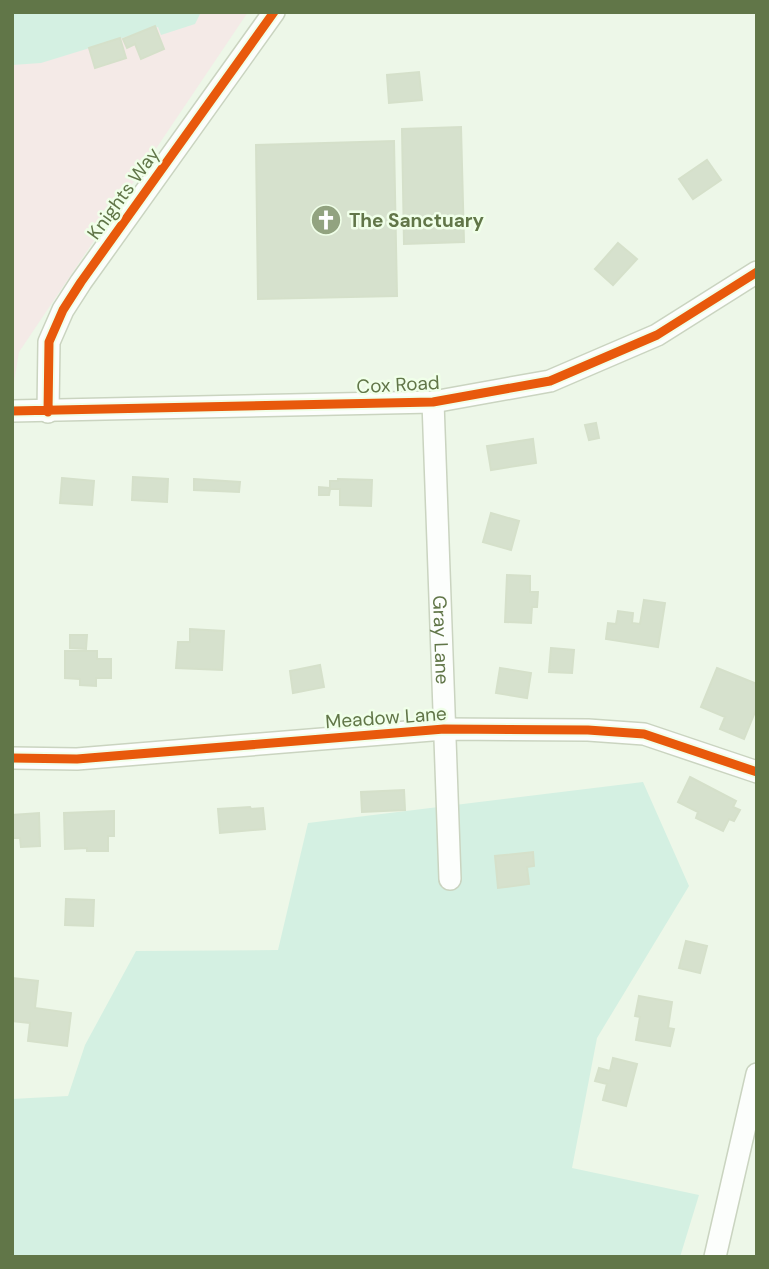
<svg xmlns="http://www.w3.org/2000/svg" width="769" height="1269" viewBox="0 0 769 1269" font-family="'DM Sans',sans-serif">
<style>
.education{fill:#f4eae7}
.green{fill:#d4f0e2}
.building{fill:#d6e1cd;stroke:#d5e0ca;stroke-width:2}
.lines{fill:none;stroke-linecap:round;stroke-linejoin:round}
.minor-casing{stroke:#cad4c0;stroke-width:24}
.minor{stroke:#fcfefc;stroke-width:21}
.cycleway-casing{stroke:#f0ffe9;stroke-width:13}
.cycleway{stroke:#e8590c;stroke-width:9}
.labels{text-anchor:middle;stroke-width:5;stroke-linejoin:round;paint-order:stroke}
.street-label{font-size:19px;fill:#617648;stroke:#f0ffe9}
.poi-label{font-size:19px;font-weight:bold;fill:#617648;stroke:#f0ffe9;text-anchor:start}
</style>
<rect width="100%" height="100%" fill="#edf7e8"/>
<!-- education -->
<path class="education" d="M12,12h236l-229,340 -5,30h-2z"/>
<!-- green -->
<path class="green" d="M12,12h189l-6,12 -34,11 -3,-8 -117,36 -29,2z
M643,782l46,104 -92,152 -25,130 127,27 -19,62h-668v-158l56,-3 17,-51 51,-94 142,-1 30,-127z"/>
<!-- building -->
<path class="building" d="M155,26l9,23 -23,10 -6,-15 -8,4 -4,-9z
M120,38l6,20 -31,10 -6,-20z
M419,72l3,28 -33,3 -2,-28z
M461,127l3,115 -60,2 -2,-115z
M394,141l3,155 -139,3 -2,-154z
M707,160l14,20 -28,19 -14,-20z
M618,243l19,16 -24,26 -18,-16z
M596,423l3,15 -10,2 -4,-15z
M533,439l3,24 -45,7 -4,-24z
M133,477l35,2 -1,23 -35,-2z
M62,478l32,3 -2,24 -32,-2z
M194,479l46,3 -1,10 -45,-2z
M338,479l34,1 -1,26 -31,-1v-16h-10l-1,6h-10v-8l11,1v-7h8z
M491,513l28,8 -8,29 -28,-8z
M507,575l23,1v16h8l-1,15h-5l-1,16 -26,-1z
M644,600l21,3 -7,44 -52,-8 2,-16 8,1 2,-13 15,2 -1,10 8,1z
M190,629l34,2 -2,39 -46,-2 2,-26h12z
M70,635h17l-1,14 -16,-1z
M551,648l23,2 -2,23 -23,-1z
M65,651h32v8h14v19h-15v8l-16,-1v-6l-15,-1z
M320,665l4,22 -31,6 -3,-22z
M500,668l31,5 -4,25 -31,-5z
M717,668l40,16v23l-13,32 -24,-10 5,-12 -24,-10z
M690,777l46,24 -3,6 7,3 -6,11 -5,-2 -6,12 -27,-13 2,-6 -20,-10z
M404,790l1,20 -43,2 -1,-20z
M250,807l1,2 12,-1 2,21 -45,4 -2,-24z
M114,811v25h-6v15h-21v-3l-22,1 -1,-36z
M39,813l1,33 -19,1 -1,-9h-8v-23z
M533,852l1,14 -7,1 2,17 -31,4 -3,-32z
M66,899l28,1 -1,26 -28,-1z
M686,941l21,5 -7,27 -21,-5z
M12,978l26,3 -3,27 36,5 -4,33 -39,-5 2,-18 -18,-2z
M639,996l33,6 -4,26 6,1 -4,17 -34,-6 4,-23 -5,-1z
M613,1058l24,6 -11,42 -23,-6 4,-16 -12,-3 4,-13 11,3z"/>
<g class="lines">
<!-- minor casing -->
<g class="minor-casing">
<g id="minor">
<path id="s1" d="M433,402l17,477"/>
<path d="M12,411l421,-9 117,-21 107,-46 100,-63"/>
<path d="M48,412l1,-70 14,-32 18,-28 193,-270"/>
<path d="M12,758l65,1 367,-30 144,1 56,4 113,38"/>
<path d="M715,1257l42,-183"/>
</g>
</g>
<!-- minor -->
<use href="#minor" class="minor"/>
<!-- cycleway casing -->
<g class="cycleway-casing">
<path id="cycleway" d="M12,411l421,-9 117,-21 107,-46 100,-63
M48,412l1,-70 14,-32 18,-28 193,-270
M12,758l65,1 367,-30 144,1 56,4 113,38"/>
</g>
<!-- cycleway -->
<use href="#cycleway" class="cycleway"/>
</g>
<!-- icons -->
<defs>
<g id="church-disc" transform="scale(1.575)"><circle r="9.5" fill="#92a380" stroke="#f0ffe9"/><path d="M-1.2-6h2.4v3.5h3.3v2.4h-3.3V6h-2.4V-.1h-3.3v-2.4h3.3Z" fill="#fff"/></g>
</defs>
<g fill-rule="evenodd">
<use href="#church-disc" x="326" y="220"/>
</g>
<g class="labels">
<!-- street labels -->
<g class="street-label">
<text transform="translate(123 193) rotate(-54)" y="7">Knights Way</text>
<text transform="translate(398 384) rotate(-3)" y="7">Cox Road</text>
<text dy="7" stroke="none"><textPath href="#s1" startOffset="238">Gray Lane</textPath></text>
<text transform="translate(386 717) rotate(-4)" y="7">Meadow Lane</text>
</g>
<!-- poi labels -->
<g class="poi-label">
<text x="349" y="227">The Sanctuary</text>
</g>
</g>
<!-- border -->
<rect width="769" height="1269" fill="none" stroke="#617648" stroke-width="28"/>
</svg>
